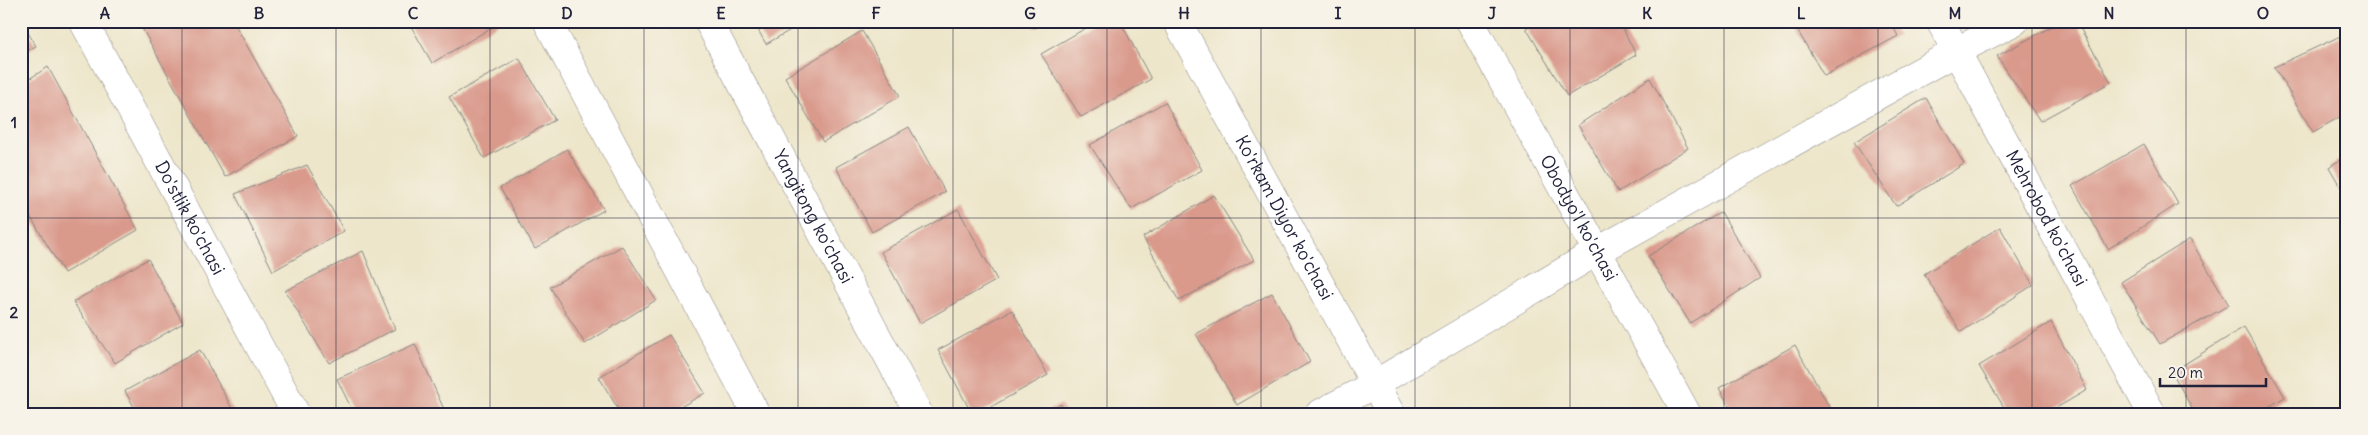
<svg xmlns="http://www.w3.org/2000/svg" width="2368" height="435" viewBox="0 0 2368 435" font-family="Delius,sans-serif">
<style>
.building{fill:#d9998b}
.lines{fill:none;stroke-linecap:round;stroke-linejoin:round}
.minor-casing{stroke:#888482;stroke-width:29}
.minor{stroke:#fff;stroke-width:28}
.grid{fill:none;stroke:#22223b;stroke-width:1;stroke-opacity:0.55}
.labels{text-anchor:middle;stroke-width:4;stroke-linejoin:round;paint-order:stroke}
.street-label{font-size:18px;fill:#22223b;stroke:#f7f3e8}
.neatline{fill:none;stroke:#22223b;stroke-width:2}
.grid-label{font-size:16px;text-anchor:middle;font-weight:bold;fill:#22223b}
</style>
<rect width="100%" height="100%" fill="#f7f3e8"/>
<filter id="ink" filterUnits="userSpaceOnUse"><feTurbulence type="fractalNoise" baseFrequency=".02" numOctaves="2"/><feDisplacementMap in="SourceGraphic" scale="10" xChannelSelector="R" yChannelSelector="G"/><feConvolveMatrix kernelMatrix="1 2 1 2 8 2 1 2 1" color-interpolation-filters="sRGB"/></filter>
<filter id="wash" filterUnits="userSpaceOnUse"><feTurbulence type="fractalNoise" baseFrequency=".0096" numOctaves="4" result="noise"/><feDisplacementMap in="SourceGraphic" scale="20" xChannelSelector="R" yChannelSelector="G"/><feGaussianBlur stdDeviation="1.12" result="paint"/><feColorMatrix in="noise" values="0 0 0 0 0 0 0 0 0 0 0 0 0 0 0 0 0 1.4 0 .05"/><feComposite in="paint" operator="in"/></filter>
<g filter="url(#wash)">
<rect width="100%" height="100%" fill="#ede6ca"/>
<g id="blocks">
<!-- building -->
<path class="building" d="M21,21l15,25 -15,8z
M138,21h95l65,115 -73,41z
M408,21h95l-71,42z
M753,21h53l-40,23z
M1031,21h15l-11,7z
M1098,21h22l31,58 -70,38 -40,-63z
M1539,21h80l17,34 -69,41 -41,-68z
M1792,21h98l8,15 -74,40z
M2062,21h14l35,61 -71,39 -43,-65z
M862,31l38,65 -77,46 -38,-65z
M2347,33v80l-34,19 -39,-65z
M519,58l36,62 -71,38 -35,-61z
M48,67l90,163 -74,43 -43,-72v-117z
M1650,78l38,70 -70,44 -40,-67z
M1926,98l38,66 -68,42 -42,-64z
M1165,102l37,68 -71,39 -41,-64z
M909,127l36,65 -73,40 -36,-65z
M2144,144l34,60 -70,45 -36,-63z
M567,149l37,61 -69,39 -35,-61z
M2347,155v43l-18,-31z
M307,165l37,66 -71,40 -38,-77z
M1214,195l40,65 -75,41 -36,-64z
M958,209l39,71 -77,43 -39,-71z
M1721,212l39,66 -70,45 -42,-67z
M2000,227l33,58 -72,47 -37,-58z
M2190,239l39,66 -69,39 -39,-62z
M622,246l34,54 -71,44 -35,-57z
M363,251l32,78 -66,34 -44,-72z
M148,259l35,64 -68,40 -42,-61z
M1272,293l38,69 -73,43 -41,-71z
M1012,310l36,65 -70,39h-6l-34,-64z
M2051,322l36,68 -41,24h-38l-29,-48z
M2244,327l41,70 -28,17h-62l-23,-42z
M669,335l36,58 -37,21h-47l-22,-37z
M415,344l31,70h-92l-17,-35z
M1795,345l36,65 -6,4h-91l-15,-26z
M200,350l35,64h-97l-13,-23z
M1061,404l5,10h-24z"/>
</g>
</g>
<g filter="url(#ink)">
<use href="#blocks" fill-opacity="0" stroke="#888482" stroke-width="1"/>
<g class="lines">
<!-- minor casing -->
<g class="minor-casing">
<g id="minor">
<path id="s1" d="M83,21l213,393"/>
<path d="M547,21l209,393"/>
<path id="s2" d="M708,21l211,393"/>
<path id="s3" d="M1177,21l214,393"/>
<path id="s4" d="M1470,21l217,393"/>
<path id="s5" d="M1940,21l212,393"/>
<path d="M1319,414l56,-30 223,-133 359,-200 58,-30"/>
</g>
</g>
<!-- minor -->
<use href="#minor" class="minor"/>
</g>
</g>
<!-- grid -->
<path class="grid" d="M182,21v393M336,21v393M490,21v393M644,21v393M798,21v393M953,21v393M1107,21v393M1261,21v393M1415,21v393M1570,21v393M1724,21v393M1878,21v393M2032,21v393M2186,21v393M21,218h2326"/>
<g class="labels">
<!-- street labels -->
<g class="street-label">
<text dy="6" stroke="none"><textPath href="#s4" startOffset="225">Obodyo'l ko'chasi</textPath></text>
<text dy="6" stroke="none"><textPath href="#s5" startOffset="224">Mehrobod ko'chasi</textPath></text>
<text dy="6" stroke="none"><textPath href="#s1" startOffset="224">Do'stlik ko'chasi</textPath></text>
<text dy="6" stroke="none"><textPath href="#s2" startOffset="222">Yangitong ko'chasi</textPath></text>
<text dy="6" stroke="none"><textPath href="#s3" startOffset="224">Ko'rkam Diyor ko'chasi</textPath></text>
</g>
</g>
<!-- margin -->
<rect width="2368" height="435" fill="none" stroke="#f7f3e8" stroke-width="55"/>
<!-- scale -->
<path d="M2160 378v8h106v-8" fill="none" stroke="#22223b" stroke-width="2.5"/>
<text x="2168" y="378" font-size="15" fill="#22223b" stroke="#f7f3e8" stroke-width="4" paint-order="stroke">20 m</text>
<rect x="28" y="28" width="2312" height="380" class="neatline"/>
<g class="grid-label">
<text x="105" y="19">A</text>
<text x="259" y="19">B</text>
<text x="413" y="19">C</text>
<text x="567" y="19">D</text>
<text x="721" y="19">E</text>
<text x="876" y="19">F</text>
<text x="1030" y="19">G</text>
<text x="1184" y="19">H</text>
<text x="1338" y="19">I</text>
<text x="1492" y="19">J</text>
<text x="1647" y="19">K</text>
<text x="1801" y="19">L</text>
<text x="1955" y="19">M</text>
<text x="2109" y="19">N</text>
<text x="2263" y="19">O</text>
<text x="14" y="128">1</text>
<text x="14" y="318">2</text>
</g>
</svg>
